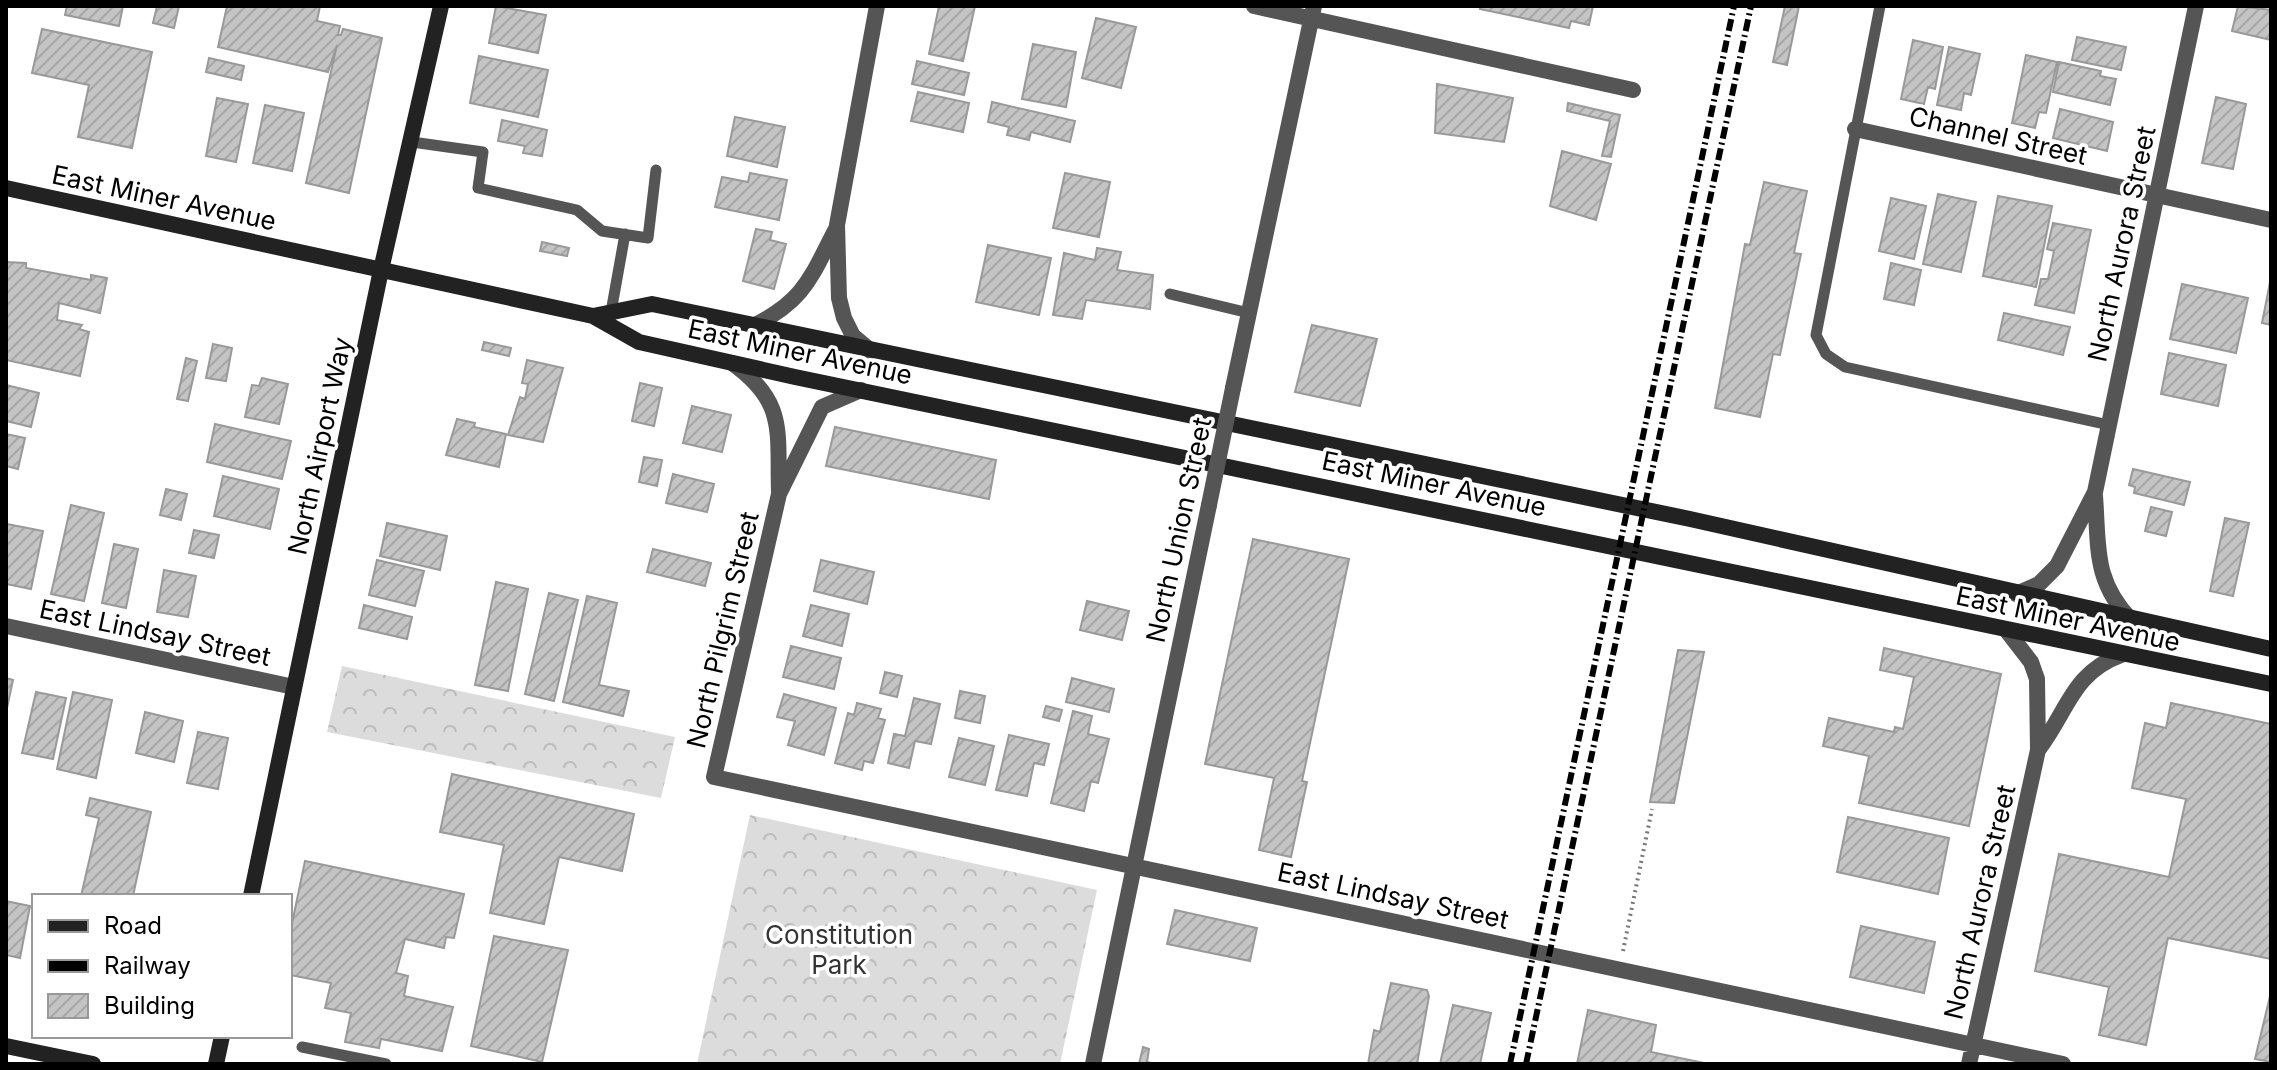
<svg xmlns="http://www.w3.org/2000/svg" width="2277" height="1070" viewBox="0 0 2277 1070" font-family="Inter,sans-serif">
<style>
.forest{fill:url(#forest-crowns)}
.building{fill:url(#building-hatch);stroke:#999;stroke-width:2}
.lines{fill:none;stroke-linecap:round;stroke-linejoin:round}
.path{stroke:#777;stroke-width:4;stroke-dasharray:2 4;stroke-linecap:butt}
.lane{stroke:#555;stroke-width:11}
.street{stroke:#555;stroke-width:16}
.secondary{stroke:#222;stroke-width:16}
.rail{stroke:#000;stroke-width:6;stroke-dasharray:12 4 2 4;stroke-linecap:butt}
.street-bridge{stroke:#555;stroke-width:16}
.labels{text-anchor:middle;stroke-width:7;stroke-linejoin:round;paint-order:stroke}
.street-label{font-size:26px;fill:#000;stroke:#fff}
.park-label{font-size:26px;fill:#333;stroke:#fff}
</style>
<defs>
<pattern id="forest-crowns" width="20" height="18" patternUnits="userSpaceOnUse" patternTransform="scale(2)"><rect width="20" height="18" fill="#dcdcdc"/><path d="M2 6a3 3 0 1 1 6 0M12 15a3 3 0 1 1 6 0" fill="none" stroke="#bbb"/></pattern>
<pattern id="building-hatch" width="6" height="6" patternUnits="userSpaceOnUse" patternTransform="scale(2)"><rect width="6" height="6" fill="#c4c4c4"/><path d="M-1 1l2-2M0 6l6-6M5 7l2-2" fill="none" stroke="#a7a7a7"/></pattern>
</defs>
<rect width="100%" height="100%" fill="#fff"/>
<!-- forest -->
<path class="forest" d="M342,666l333,71 -14,61 -334,-66z
M750,815l347,75 -37,174h-363z"/>
<!-- building -->
<path class="building" d="M67,6h56l-4,20 -54,-11z
M157,6h22l-5,22 -21,-5z
M227,6h93l-3,15 23,5 -2,9h3l2,-6 39,9 -33,155 -43,-10 31,-138 -9,27 -110,-25z
M496,6l50,9 -8,38 -49,-10z
M939,6h36l-12,55 -34,-7z
M1481,6h112l-4,19 -18,-4 -2,7 -89,-19z
M1785,6h14l-12,59 -14,-3z
M2238,6l33,4v30l-39,-9z
M1096,18l40,9 -15,61 -39,-10z
M42,29l110,23 -20,96 -54,-11 11,-52 -57,-12z
M2077,37l49,10 -5,23 -49,-10z
M1913,40l30,7 -8,42 -7,-2 -4,17 -23,-5z
M1033,44l43,8 -10,55 -44,-8z
M1949,47l31,7 -9,41 -7,-2 -3,17 -24,-5z
M2026,55l31,7 -11,51 -7,-1 -4,16 -23,-5z
M479,56l69,14 -10,47 -68,-14z
M209,58l35,8 -3,14 -35,-8z
M917,61l52,12 -5,22 -52,-11z
M2059,62l42,9 -1,5 16,3 -6,26 -57,-13z
M1437,84l76,14 -9,44 -69,-9z
M918,92l51,11 -6,29 -52,-11z
M2216,97l30,7 -13,65 -31,-6z
M217,98l31,6 -12,58 -30,-6z
M992,102l83,19 -5,21 -39,-10 -2,8 -22,-5 2,-8 -21,-5z
M1568,103l52,12 -9,42 -9,-1 8,-35 -43,-10z
M265,105l39,8 -12,58 -39,-8z
M2060,109l53,13 -6,29 -54,-13z
M735,117l50,10 -8,40 -50,-11z
M502,120l45,10 -5,26 -19,-3 2,-7 -27,-5z
M1562,151l49,13 -15,56 -46,-14z
M750,173l37,7 -8,40 -64,-13 7,-30 26,5z
M1065,173l45,9 -11,55 -46,-9z
M1764,182l43,9 -13,62 7,1 -21,101 -7,-1 -13,63 -45,-9 30,-164 5,1z
M1938,194l38,8 -15,70 -38,-8z
M1998,196l54,10 -16,81 -53,-11z
M1891,198l35,8 -12,53 -35,-8z
M2053,223l38,7 -17,83 -39,-8 6,-26h7l6,-28 -7,-2z
M756,229l16,3 -2,8 16,4 -12,45 -31,-8z
M542,242l27,6 -2,8 -27,-5z
M988,245l63,13 -12,57 -63,-13z
M1097,248l24,4 -4,18 36,5 -3,34 -64,-9 -4,19 -29,-4 11,-62 31,7z
M6,262l20,1v5l65,12v-5l16,3 -7,35 -41,-10 -2,17 25,5 -3,4 10,3 -9,44 -74,-16z
M1891,263l30,7 -7,35 -30,-6z
M2271,277v48l-9,-2z
M2182,284l66,14 -12,55 -66,-14z
M2004,313l66,14 -7,28 -65,-15z
M1312,325l65,14 -17,67 -65,-14z
M484,342l27,6 -2,8 -27,-6z
M213,344l19,4 -6,33 -20,-3z
M2169,353l57,12 -8,41 -57,-12z
M186,358l11,3 -9,40 -11,-2z
M527,360l36,8 -20,74 -35,-7 12,-38 5,2 3,-15 -6,-1z
M262,378l26,6 -9,40 -34,-7 7,-32 7,1z
M640,383l22,5 -8,38 -22,-5z
M6,385l33,8 -8,34 -25,-6z
M692,406l39,9 -9,37 -39,-9z
M457,419l18,4 -1,4 32,7 -7,33 -53,-12z
M215,424l76,17 -9,38 -75,-17z
M835,427l161,33 -7,39 -163,-33z
M6,434l19,4 -7,31 -12,-3z
M644,457l18,3 -5,26 -18,-4z
M2133,469l57,13 -6,23 -50,-12 1,-6 -6,-2z
M673,474l41,10 -7,28 -41,-9z
M223,476l56,13 -9,40 -56,-13z
M166,489l21,5 -6,26 -21,-5z
M71,505l33,8 -20,88 -33,-7z
M2151,507l21,5 -6,24 -21,-5z
M2225,518l24,5 -16,73 -23,-5z
M387,523l60,13 -7,34 -60,-14z
M7,524l36,7 -12,58 -25,-5z
M194,530l25,5 -5,23 -25,-5z
M1253,539l96,20 -47,222 5,1 -16,75 -32,-7 15,-72 -69,-14z
M114,544l24,5 -12,59 -24,-5z
M653,549l58,14 -6,23 -58,-14z
M377,560l47,11 -9,35 -46,-11z
M821,560l53,12 -7,32 -53,-13z
M164,570l32,6 -8,41 -31,-5z
M496,582l32,7 -20,102 -33,-6z
M549,593l29,7 -24,101 -29,-7z
M587,596l30,7 -18,82 30,6 -6,25 -60,-14z
M1087,601l42,10 -7,29 -42,-10z
M364,605l48,12 -5,22 -48,-11z
M811,605l38,9 -7,32 -39,-10z
M791,646l50,12 -7,31 -51,-12z
M1884,648l117,26 -32,152 -110,-23 10,-47 -46,-10 6,-28 65,14 1,-5 8,2 11,-52 -34,-7z
M1678,650l26,2 -30,151 -24,-1z
M885,672l17,4 -5,21 -17,-4z
M6,678l7,2 -7,33z
M1072,678l42,11 -5,23 -43,-10z
M960,691l25,5 -5,27 -25,-5z
M36,692l30,6 -13,61 -31,-6z
M73,692l39,8 -16,78 -39,-9z
M784,694l52,14 -12,47 -36,-10 7,-24 -18,-4z
M914,698l26,6 -9,40 -16,-3 -6,27 -21,-5 6,-29 11,2z
M857,703l24,6 -3,9 7,2 -12,43 -9,-2 -2,9 -27,-7 13,-50 6,2z
M2171,703l100,21v235l-103,-21 -22,107 -47,-10 10,-48 -74,-16 24,-117 110,23 17,-78 -54,-11 13,-65 21,5z
M1046,706l16,4 -3,11 -16,-4z
M1073,711l19,5 -4,18 21,5 -11,44 -7,-2 -7,30 -33,-8z
M145,712l38,9 -9,41 -38,-9z
M198,732l30,6 -10,51 -31,-6z
M1009,735l40,9 -5,21 -10,-2 -7,33 -31,-6z
M959,738l35,8 -9,39 -36,-8z
M452,774l182,40 -12,57 -63,-14 -15,67 -54,-11 14,-68 -64,-13z
M90,798l61,14 -18,84h-52l18,-78 -13,-3z
M1848,817l101,21 -11,56 -101,-22z
M305,861l159,33 -10,44 -8,-1 -2,11 -39,-9 -9,34 12,3 -4,20 49,11 -11,44 -61,-12 -2,9 -34,-6 6,-29 -26,-5 6,-25 -41,-8v-42z
M6,901l24,5 -10,52 -14,-3z
M1175,910l82,18 -7,33 -83,-17z
M1861,926l74,16 -11,51 -74,-16z
M494,936l74,14 -26,112 -71,-16z
M1391,983l36,7 2,6 -12,68h-49l6,-34 6,2z
M2270,996h1v66l-16,-3z
M1453,1005l38,8 -11,51h-40z
M1588,1010l68,15 -5,27 58,12h-132z
M1143,1047l6,2 -2,13 9,2h-17z"/>
<g class="lines">
<!-- path -->
<path class="path" d="M1623,951l29,-142"/>
<!-- lane -->
<path class="lane" d="M1880,6l-64,329 10,19 19,13 264,58
M412,142l71,10 -5,36 99,22 25,21 46,7 8,-68
M1170,294l79,19
M611,312l14,-78
M302,1047l84,17"/>
<!-- street -->
<path class="street" d="M1254,6l379,84
M1855,129l416,91
M753,326c53,-26 58,-50 84,-99
M871,351l-18,-15 -9,-18 -5,-20 -2,-73 40,-219
M732,363c55,39 45,69 47,129
M1233,388l81,-382
M861,390l-39,17 -43,87 -65,283 1349,287
M2095,496c4,51 -2,84 36,124
M2016,594l23,-10 18,-18 38,-74 101,-486
M6,626l288,61
M2038,750c30,-39 34,-77 83,-95
M1093,1064l116,-559
M1969,1064l69,-314 -1,-71 -6,-17 -24,-31"/>
<!-- secondary -->
<path class="secondary" d="M6,188l587,128 46,26 156,35 1476,307
M593,316l59,-12 1038,215 581,130
M251,896l130,-626 60,-264
M6,1046l87,18
M216,1064l6,-28"/>
<!-- rail -->
<path class="rail" d="M1510,1064l224,-1058
M1526,1064l225,-1058"/>
<!-- street-bridge -->
<path class="street-bridge" d="M1209,505l24,-117"/>
</g>
<g class="labels">
<!-- street labels -->
<g class="street-label">
<text transform="translate(1998 136) rotate(13)" y="9">Channel Street</text>
<text transform="translate(164 198) rotate(12)" y="9">East Miner Avenue</text>
<text transform="translate(2122 244) rotate(-78)" y="9">North Aurora Street</text>
<text transform="translate(800 352) rotate(12)" y="9">East Miner Avenue</text>
<text transform="translate(320 446) rotate(-78)" y="9">North Airport Way</text>
<text transform="translate(1434 484) rotate(12)" y="9">East Miner Avenue</text>
<text transform="translate(1179 530) rotate(-78)" y="9">North Union Street</text>
<text transform="translate(2068 619) rotate(12)" y="9">East Miner Avenue</text>
<text transform="translate(723 630) rotate(-77)" y="9">North Pilgrim Street</text>
<text transform="translate(155 633) rotate(12)" y="9">East Lindsay Street</text>
<text transform="translate(1393 896) rotate(12)" y="9">East Lindsay Street</text>
<text transform="translate(1980 902) rotate(-77)" y="9">North Aurora Street</text>
</g>
<!-- park labels -->
<g class="park-label">
<text x="839" y="944">Constitution<tspan x="839" dy="30">Park</tspan></text>
</g>
</g>
<!-- border -->
<rect width="2277" height="1070" fill="none" stroke="#000000" stroke-width="16"/>
<!-- legend -->
<rect x="32" y="894" width="260" height="144" fill="#ffffff" stroke="#999999" stroke-width="2"/>
<rect x="48" y="920" width="40" height="12" fill="#222222" stroke="#999999" stroke-width="2"/>
<text x="104" y="934" font-size="24" fill="#000000">Road</text>
<rect x="48" y="960" width="40" height="12" fill="#000000" stroke="#999999" stroke-width="2"/>
<text x="104" y="974" font-size="24" fill="#000000">Railway</text>
<rect x="48" y="994" width="40" height="24" fill="url(#building-hatch)" stroke="#999999" stroke-width="2"/>
<text x="104" y="1014" font-size="24" fill="#000000">Building</text>
</svg>
